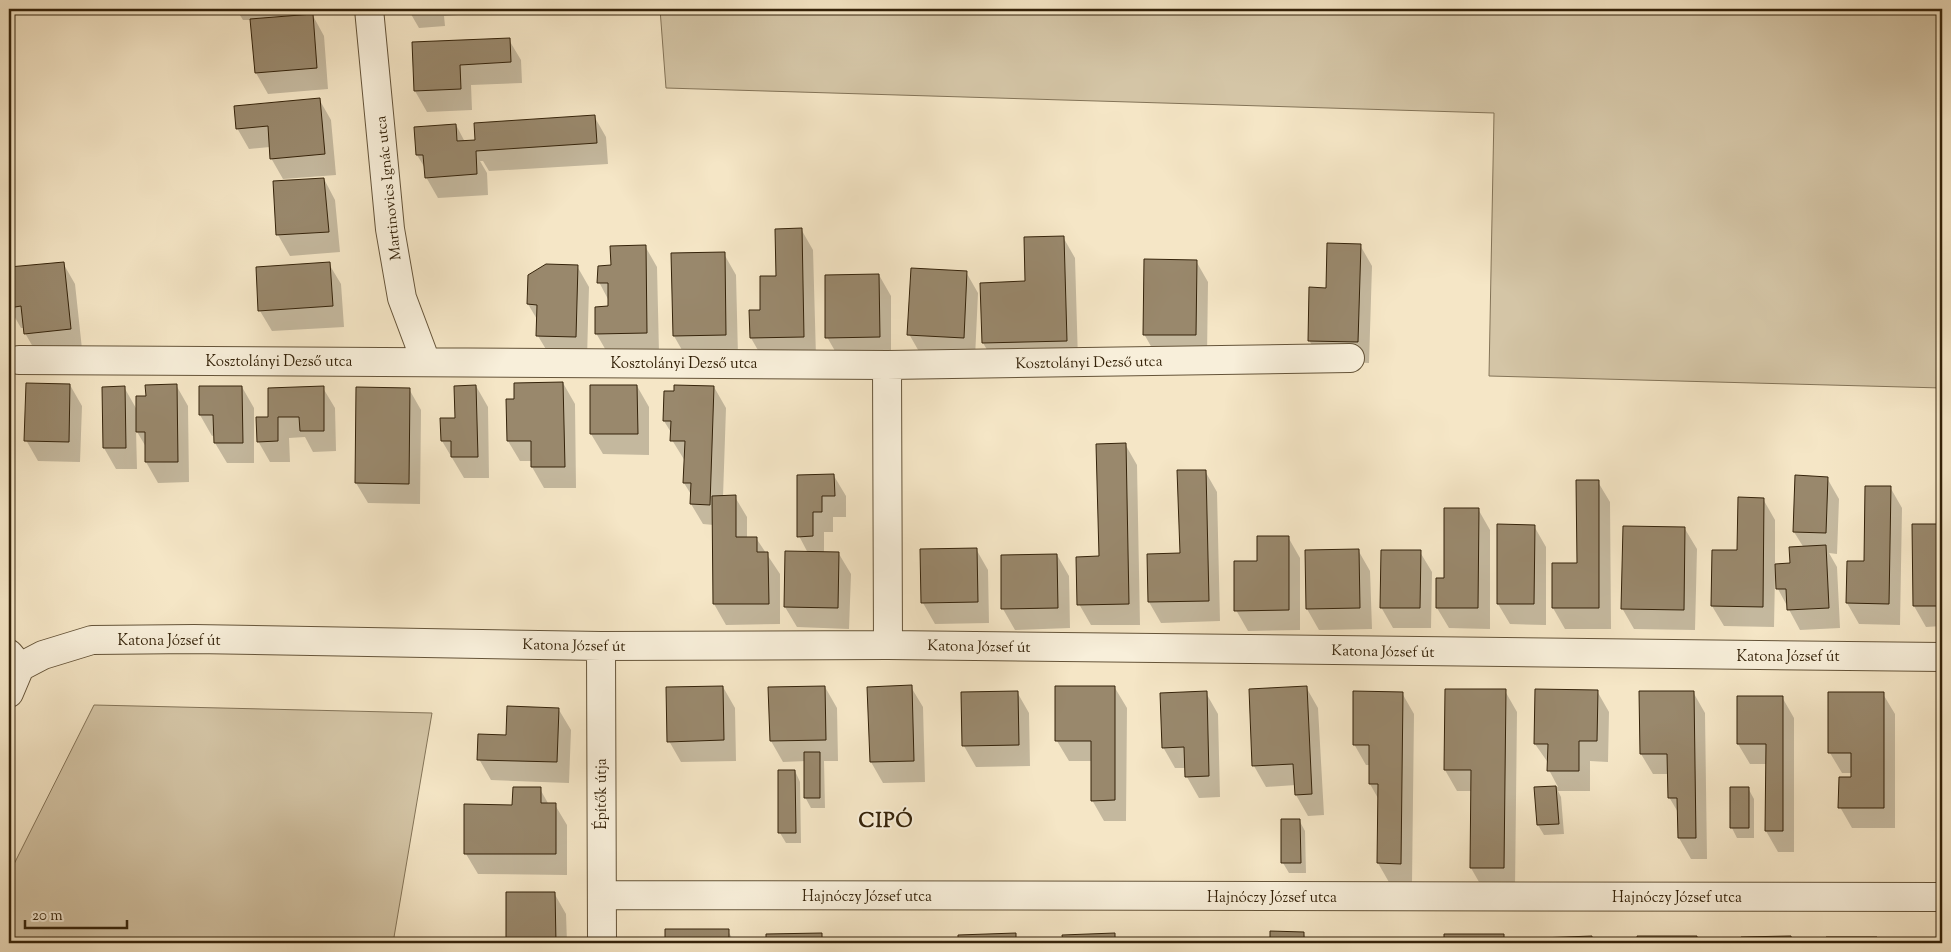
<svg xmlns="http://www.w3.org/2000/svg" width="1951" height="952" viewBox="0 0 1951 952" font-family="'Sorts Mill Goudy',serif">
<style>
.green{fill:#d4c5a6;stroke:#847458}
.shadow{fill:#0003}
.building{fill:#99886c;stroke:#35230a}
.lines{fill:none;stroke-linecap:round;stroke-linejoin:round}
.minor-casing{stroke:#655439;stroke-width:30}
.minor{stroke:#f8efda;stroke-width:28}
.labels{text-anchor:middle;stroke-width:4;stroke-linejoin:round;paint-order:stroke}
.street-label{font-size:15px;fill:#35230a;stroke:#f8efda}
.district-label{font-size:20px;font-weight:bold;letter-spacing:1px;fill:#35230a;stroke:#f8efda}
</style>
<rect width="100%" height="100%" fill="#f5e6c6"/>
<filter id="stains"><feTurbulence type="fractalNoise" baseFrequency=".004" numOctaves="4"/><feColorMatrix values="0 0 0 0 .2 0 0 0 0 .09 0 0 0 0 .02 0 0 0 .5 -.17"/></filter>
<radialGradient id="worn" r=".72"><stop offset=".6" stop-color="#630" stop-opacity="0"/><stop offset="1" stop-color="#630" stop-opacity=".3"/></radialGradient>
<!-- green -->
<path class="green" d="M660,9h1282v379l-453,-12 5,-263 -828,-25z
M94,705l338,8 -39,230h-384v-69z"/>
<!-- shadow -->
<path class="shadow" d="M236,9h80l1,5h-5l12,22 4,53 -60,5 -12,-21 -4,-53h-9z
M408,9h64l1,5 -29,2 1,10 -26,2z
M509,40l12,20 1,23 -51,2 1,25 -45,2 -12,-21 -2,-48z
M319,99l12,21 5,55 -53,4 -12,-21 -1,-11 -21,2 -12,-21z
M594,116l12,21 2,27 -119,7 -6,-10h-3l7,12 1,22 -50,3 -12,-21 -1,-9 -8,-13 39,-30 9,17z
M324,179l11,21 5,52 -50,4 -12,-21 -4,-52z
M801,229l12,21 3,107 -53,2 -12,-21z
M1063,237l12,21 3,103 -83,2 -12,-20 43,-61z
M1360,245l12,21 -3,97 -48,-2 -12,-21 18,-51z
M645,246l12,21 2,86 -51,1 -12,-21 13,-26v-6l-10,-19 13,-15z
M724,254l12,21 2,81 -52,1 -12,-21z
M1196,261l12,21 -1,74 -51,-1 -12,-21z
M63,263l12,21 7,65 -45,5 -12,-21 -1,-5h-3l-12,-21v-38z
M329,264l12,20 3,43 -72,4 -12,-20z
M577,266l12,21 -2,71 -37,-2 -12,-20v-15l-10,-17z
M966,272l12,21 -3,65 -54,-3 -12,-21z
M879,275l12,21v62h-52l-12,-21z
M563,383l12,21 1,84h-32l-12,-21v-6h-12l-12,-20 7,-41z
M70,385l12,21 -2,56 -42,-1 -12,-21z
M176,385l12,21 1,76 -31,1 -12,-21v-15l-10,-17 1,39h-21l-12,-21 20,-61 13,23 10,-13z
M476,386l12,21 1,71h-25l-22,-37z
M637,386l12,21v48l-46,-1 -12,-20z
M242,387l12,21v55h-27l-12,-20v-8l-3,1 -12,-21z
M714,387l12,21 -3,89h12l12,20v21h9l24,36v50l-54,1 -12,-21v-79l-11,-1 -12,-20 1,-8 -8,-13 1,-22 -13,-21v-6l-8,-13z
M323,388l12,20 1,43 -23,1 -8,-15 -16,1 1,24h-20l-12,-21 11,-23z
M409,389l12,21 -1,94 -52,-1 -12,-20z
M1125,444l12,21 3,160h-49l-12,-21 21,-46z
M1205,471l12,21 3,129 -59,2 -12,-21 32,-47z
M834,476l12,20v21h-13v15h-9v21l15,1 12,20 -2,55 -52,-2 -12,-20 23,-54 -9,-17z
M1827,478l12,21 -2,55 -8,-1 8,14 3,61 -40,2 -22,-41 -1,-13h-2l-1,51 -50,-1 -12,-20 51,-107 12,21v45l16,-1 13,-16 -10,-16z
M1598,482l12,20 1,127h-46l-12,-21 25,-43z
M1890,487l12,21 -2,117 -41,-1 -12,-21 1,-41h17z
M1478,509l12,21v99l-41,-1 -12,-20 8,-29z
M1942,525v101l-16,1 -12,-21 -1,-80z
M1534,526l12,21v78l-36,-1 -12,-20z
M1685,529l12,20 -2,81 -61,-1 -12,-21z
M1288,537l12,21v72l-52,1 -12,-21z
M976,549l12,21 1,53 -54,1 -12,-21z
M1358,550l12,21 2,58 -53,1 -12,-21 -1,-58z
M1420,552l12,20 -1,56h-38l-12,-21z
M1057,555l12,21 1,52 -55,2 -12,-21z
M723,687l12,21 1,53 -55,1 -12,-21z
M825,687l12,21 1,53h-14l1,47h-14l-6,-11 1,-36 -23,1 -12,-21z
M911,687l12,20 2,75 -42,1 -12,-21z
M1306,687l12,21 6,107 -16,1 -12,-21v-10l-30,2 -12,-21 -4,-76z
M1115,688l12,20 -1,113h-22l-12,-21v-39h-23l-12,-20z
M1505,691l12,21 -2,177h-32l-12,-21 1,-77h-15l-12,-21z
M1597,691l12,21 -1,50 -18,-1v30h-32l3,6 3,37 -20,1 -6,-10 -3,-37 23,-1 -9,-17v-6l-14,-20z
M1017,692l12,21 1,53 -54,1 -12,-21z
M1693,692l12,21 2,146h-16l-12,-21v-24l-10,-17v-23h-16l-12,-20z
M1206,693l12,21 2,83 -21,1 -12,-21 -1,-9h-11l-12,-21z
M1402,693l12,21 -2,170h-22l-12,-21 1,-63 -9,-16v-19h-4l-12,-21z
M1883,694l12,20v114h-43l-12,-21 13,-29v-5h-11l-12,-20z
M1782,697l12,21v134h-16l-12,-21 1,-67h-17l-12,-20z
M559,710l12,20 -2,53 -78,-3 -12,-21z
M795,771l5,11 1,61h-15l-6,-10z
M1748,788l6,11v39h-17l-5,-10z
M540,789l9,16h6l12,20v50l-89,-1 -12,-20 48,-48z
M1299,820l6,11 1,42h-17l-6,-10z
M554,893l12,21 1,29h-60v-49z
M666,930l62,1 7,12h-69z
M1272,932l31,1 6,10h-38z
M821,934l5,9h-58v-8z
M1114,934l5,9h-55l-1,-6z
M1015,935l5,8h-60l-1,-7z
M1445,935h58l5,8h-63z
M1591,937l3,6h-53v-4z
M1696,937l4,6h-61v-5z
M1791,937l3,6h-52v-5z
M1828,938h48l3,5h-51z
M1211,939l2,4h-51v-3z
M1337,940h49l2,3h-51z"/>
<!-- building -->
<path class="building" d="M313,14l4,54 -62,5 -5,-54z
M510,38l1,24 -51,3 1,24 -47,2 -2,-49z
M320,98l5,56 -55,5 -2,-33 -32,3 -2,-23z
M595,115l2,28 -121,8 1,23 -52,4 -2,-23h-7l-2,-28 42,-3 1,17 18,-1 -1,-17z
M324,178l5,54 -53,3 -3,-54z
M802,228l2,109 -54,1 -1,-28h11v-34h16l-1,-47z
M1064,236l3,105 -85,2 -2,-60 45,-2 -1,-44z
M1327,243l34,1 -3,98 -50,-1 1,-54 17,1z
M646,245l1,88 -52,1v-27l13,-1v-23h-11l1,-17 13,-1 -1,-19z
M725,252l1,83 -53,1 -2,-83z
M1144,259l53,1 -1,75h-53z
M64,262l7,67 -47,5 -3,-28 -12,2v-41z
M330,262l3,44 -75,5 -2,-44z
M546,264l32,1 -2,72 -40,-1 1,-31 -10,-1 1,-29z
M911,268l56,3 -3,67 -57,-3z
M879,274l1,63 -55,1v-63z
M563,382l2,85h-34v-26h-24l-1,-42h8v-16z
M26,383l44,1 -1,58 -45,-1z
M177,384l1,78h-33v-30h-9v-36h10l-1,-11z
M476,385l2,72h-27v-16h-10l-1,-23h15l-1,-32z
M590,385h47l1,49h-48z
M674,385l40,1 -4,119 -20,-1 1,-21h-8l2,-42h-15l1,-20h-8l1,-30h10z
M125,386l1,62h-23l-1,-61z
M199,386h43l1,57h-29l-1,-28h-14z
M324,386v45h-24l-1,-14h-21v24l-21,1 -1,-25h12v-29z
M356,387l54,1 -1,96 -54,-1z
M1126,443l3,161 -52,1 -1,-48 23,-1 -3,-112z
M1177,470h29l3,131 -61,1 -1,-48 33,-1z
M834,474l1,22h-13v16h-9v24l-16,1v-62z
M1795,475l33,2 -2,56 -33,-1z
M1576,480h23v128h-47v-45h25z
M1865,486h26l-2,118 -43,-1 1,-42h17z
M736,495v42h21v15h11l1,52h-56l-1,-108z
M1738,497l26,1 -1,109 -52,-1 1,-56h25z
M1444,508h35l-1,100h-42v-30h8z
M1497,524l38,1 -1,79h-37z
M1912,524h30v82h-29z
M1623,526l62,1 -1,83 -63,-1z
M1257,536h32v74l-55,1v-50h23z
M1826,545l3,63 -42,2 -1,-21h-10l-1,-25 15,-1 -1,-16z
M977,548l1,54 -57,1 -1,-54z
M1359,549l1,59 -54,1 -1,-59z
M1381,550h40l-1,58h-40z
M785,551l54,1 -1,56 -54,-1z
M1057,554l1,54 -57,1v-54z
M912,685l2,76 -44,1 -3,-75z
M723,686l1,54 -57,2 -1,-55z
M825,686l1,54 -56,1 -2,-54z
M1055,686h60v114l-24,1v-60h-36z
M1307,686l5,108 -17,1 -2,-31 -41,2 -3,-77z
M1445,689h61l-2,179h-34l1,-98h-27z
M1535,689l63,1 -1,51h-18v30h-32l1,-27h-14z
M1018,691l1,54 -57,1 -1,-54z
M1207,691l2,85 -24,1 -1,-30 -22,1 -2,-55z
M1353,691l50,1 -2,172 -24,-1 1,-79h-9v-39h-16z
M1639,691h55l2,147h-18l-1,-40h-9l-1,-44h-27z
M1828,692h56v116h-46l1,-31h12v-24h-23z
M1737,696h46v135h-18l1,-87h-29z
M507,706l52,2 -2,54 -80,-2 1,-26 28,1z
M804,752h16v46h-16z
M778,770h17l1,63h-18z
M1556,786l3,38 -22,1 -3,-38z
M513,787h28v16h15v51h-92v-50l48,1z
M1730,787h19v41h-19z
M1281,819h19l1,44h-20z
M506,892h49l1,51h-50z
M665,929h64v14h-64z
M1270,931l34,1v11h-57l23,-1z
M822,933v10h-56v-9z
M1016,933v10h-58v-8z
M1115,933v10h-52l-1,-8z
M1444,934h60v9h-60z
M1592,936v7h-52l-1,-5z
M1637,936h60v7h-59z
M1791,936l1,7h-51v-6z
M1826,937h51v6h-51z
M1211,938v5h-50v-4z
M1387,938v5h-51v-4z
M917,941v2h-53v-1z"/>
<g class="lines">
<!-- minor casing -->
<g class="minor-casing">
<path id="minor" d="M369,9l21,220 12,69 24,64
M19,360l868,5 463,-7
M887,365l1,280
M601,646l1,297
M20,667l23,-12 49,-15 102,-1 407,7 287,-1 1054,12
M9,693l11,-26 -11,-13
M602,895l1340,2"/>
</g>
<!-- minor -->
<use href="#minor" class="minor"/>
</g>
<g class="labels">
<!-- street labels -->
<g class="street-label">
<text transform="translate(388 188) rotate(-96)" y="5">Martinovics Ignác utca</text>
<text x="279" y="366">Kosztolányi Dezső utca</text>
<text transform="translate(1089 362) rotate(-1)" y="5">Kosztolányi Dezső utca</text>
<text x="684" y="368">Kosztolányi Dezső utca</text>
<text x="169" y="645">Katona József út</text>
<text transform="translate(574 645) rotate(1)" y="5">Katona József út</text>
<text transform="translate(979 646) rotate(1)" y="5">Katona József út</text>
<text transform="translate(1383 651) rotate(1)" y="5">Katona József út</text>
<text x="1788" y="661">Katona József út</text>
<text transform="translate(601 794) rotate(-90)" y="5">Építők útja</text>
<text x="867" y="901">Hajnóczy József utca</text>
<text x="1272" y="902">Hajnóczy József utca</text>
<text x="1677" y="902">Hajnóczy József utca</text>
</g>
<!-- district labels -->
<g class="district-label">
<text x="886" y="827">CIPÓ</text>
</g>
</g>
<!-- margin -->
<rect width="1951" height="952" fill="none" stroke="#f5e6c6" stroke-width="30"/>
<rect x="10" y="10" width="1931" height="932" fill="none" stroke="#35230a" stroke-width="2.5"/>
<rect x="15" y="15" width="1921" height="922" fill="none" stroke="#35230a"/>
<!-- scale -->
<path d="M25 920v8h102v-8" fill="none" stroke="#35230a" stroke-width="2.5"/>
<text x="32" y="920" font-size="15" fill="#35230a" stroke="#f8efda" stroke-width="4" paint-order="stroke">20 m</text>
<rect width="100%" height="100%" filter="url(#stains)"/>
<rect width="100%" height="100%" fill="url(#worn)"/>
</svg>
